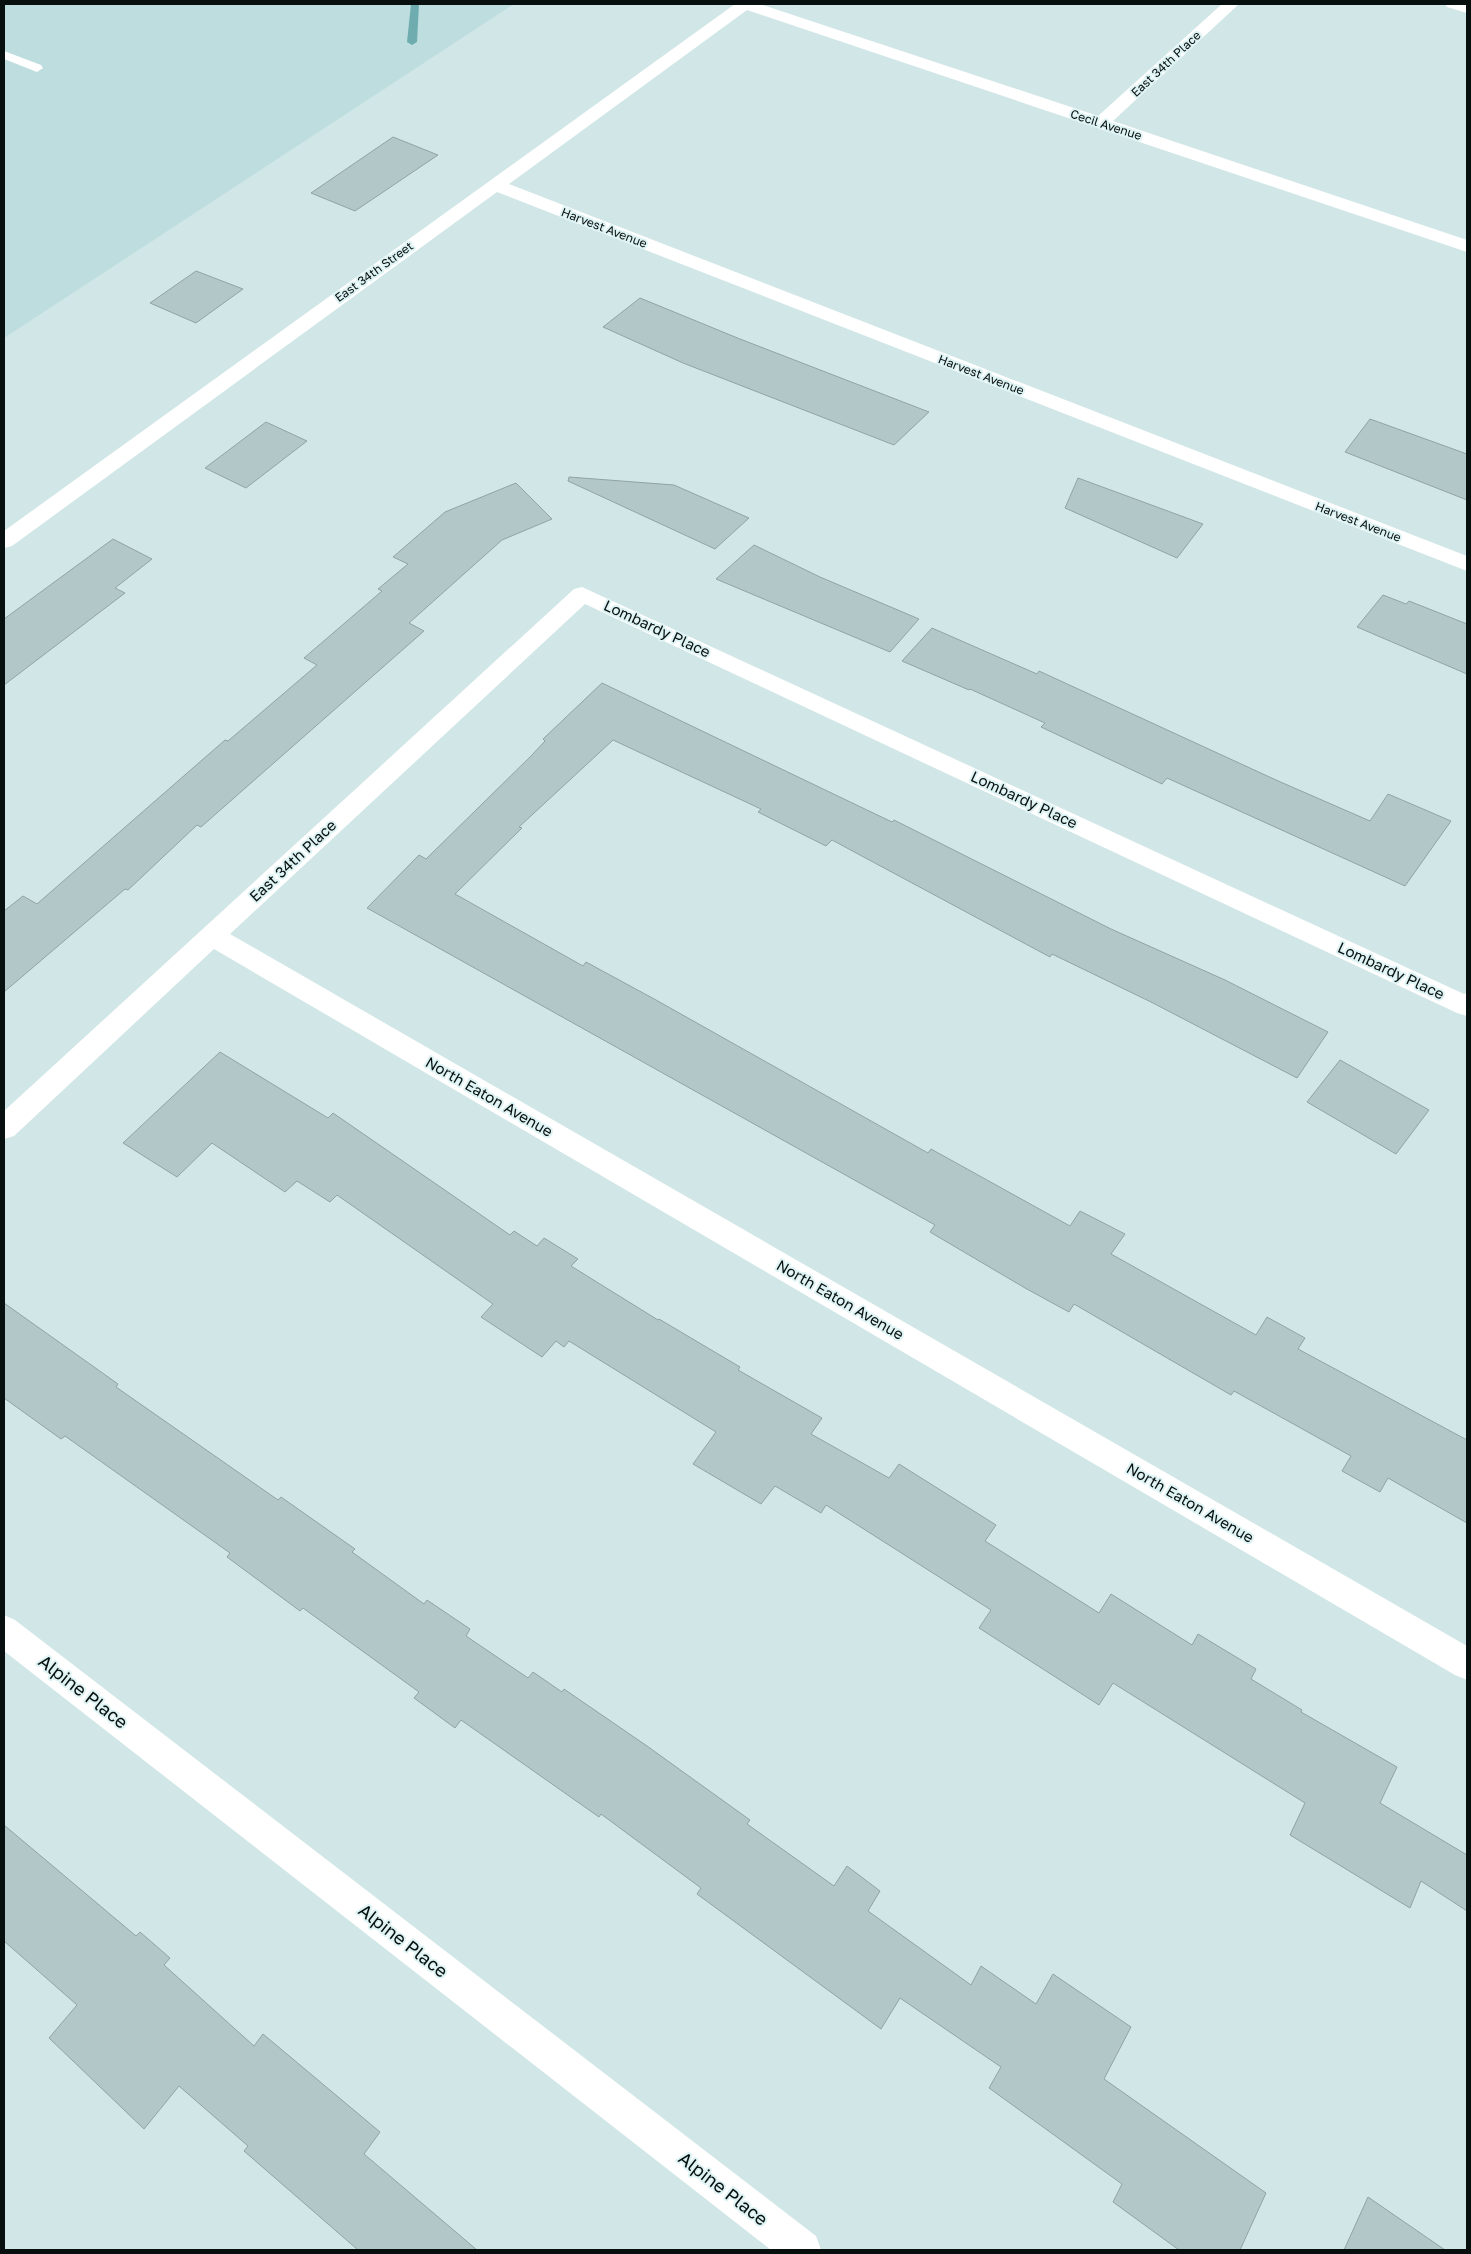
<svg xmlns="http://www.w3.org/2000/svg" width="1471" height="2254" viewBox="0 0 1471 2254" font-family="'Golos Text',sans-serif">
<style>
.built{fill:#beddde}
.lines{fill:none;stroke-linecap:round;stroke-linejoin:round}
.stream{fill:#6facaf;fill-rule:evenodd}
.building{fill:#b2c7c8;stroke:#90a4a5}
.service{fill:#fff;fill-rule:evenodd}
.minor{fill:#fff;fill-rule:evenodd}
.labels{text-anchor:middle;stroke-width:4;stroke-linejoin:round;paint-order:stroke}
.far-street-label{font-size:12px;fill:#080f0f;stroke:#def3f4}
.street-label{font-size:15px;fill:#080f0f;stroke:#def3f4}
.near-street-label{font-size:18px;fill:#080f0f;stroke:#def3f4}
</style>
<rect width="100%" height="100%" fill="#d1e6e6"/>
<!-- built -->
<path class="built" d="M4,4h510l-510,334z"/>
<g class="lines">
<!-- stream -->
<path class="stream" d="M411,4h8l-2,38 -5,3 -5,-3z"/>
</g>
<!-- building -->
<path class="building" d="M393,137l45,18 -83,56 -44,-18z
M196,271l47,18 -47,34 -46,-20z
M640,298l100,41 189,73 -35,33 -211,-82 -80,-36z
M1370,419l97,35v46l-122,-48z
M266,422l41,19 -61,47 -41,-20z
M569,477l105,8 75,33 -34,31 -147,-68z
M1078,478l125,46 -26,34 -112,-50z
M516,483l36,36 -50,21 -93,83 15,8 -223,196 -4,-2 -69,65 -3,-1 -121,103v-81l19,-15 14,8 188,-164 3,1 89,-76 -13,-7 78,-67 -4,-2 30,-25 -15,-7 52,-45z
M113,539l39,20 -37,29 10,5 -121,92v-66z
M754,545l66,32 99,42 -29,33 -174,-73z
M1383,595l23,9 3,-3 58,23v50l-110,-47z
M932,628l105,46 2,-3 237,109 94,41 18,-27 63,27 -46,65 -238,-108 -5,6 -121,-57 4,-4 -75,-34 -1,1 -67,-29z
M602,683l290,139 2,-2 217,109 114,51 103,52 -31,46 -146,-76 -99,-48 -2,3 -218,-117 -6,6 -68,-34 3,-3 -148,-69 -94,87 3,1 -67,66 128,72 3,-4 70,38 272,153 3,-4 139,77 10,-15 45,23 -14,20 145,81 11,-18 38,21 -7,11 169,91v83l-79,-45 -8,14 -38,-21 9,-15 -117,-65 -3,4 -157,-91 -5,8 -44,-24 -95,-56 5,-7 -568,-317 52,-53 7,4 105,-103 14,-15 -2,-2z
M220,1052l108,66 5,-5 177,122 4,-4 23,15 7,-8 34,21 -7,7 87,54 1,-1 81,48 -2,3 84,48 -11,16 78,44 10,-14 97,61 -11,16 114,72 12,-19 81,51 6,-11 58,35 -5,10 51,31 -1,2 96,55 -17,36 87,52v56l-46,-30 -11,27 -120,-73 15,-32 -192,-120 -14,22 -120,-77 12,-18 -165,-105 -5,8 -46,-27 -14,18 -68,-40 23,-32 -147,-91 -5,6 -8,-6 -14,16 -61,-40 12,-13 -156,-109 -7,7 -33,-21 -12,11 -73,-49 -35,34 -54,-34z
M1340,1060l89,50 -33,44 -89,-52z
M4,1303l114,81 -2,3 162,113 3,-3 74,52 -3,3 72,52 3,-4 43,29 -4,7 62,42 5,-6 29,20 2,-3 83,57 103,74 -3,4 87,62 13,-20 33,25 -12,20 103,74 10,-19 55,38 17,-30 78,53 -27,52 162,114 -26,57h-61l-66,-48 9,-18 -133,-96 12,-21 -101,-69 -19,31 -184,-135 4,-6 -100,-74 -2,3 -138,-97 -6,8 -41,-30 5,-6 -116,-84 -3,3 -73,-54 3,-4 -165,-117 -4,3 -57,-41z
M4,1825l132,111 4,-4 30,26 -6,7 90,81 9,-12 117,98 -16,22 113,96h-119l-114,-99 4,-5 -69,-60 -35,43 -95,-91 28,-33 -73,-64z
M1368,2197l77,53h-101z"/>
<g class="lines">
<!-- service -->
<path class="service" d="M4,51l37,14 2,3 -6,4 -33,-13z"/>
<!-- minor -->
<path class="minor" d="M735,4h25l338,112 124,-112h17l-126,117 354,119v12l-720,-242 -238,174 958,372v15l-970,-379 -485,354 -8,2v-17z
M1445,4h22v9l-20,-6z
M582,587l882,407 3,-1v23l-10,-3 -872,-409 -355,330 1237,712v34l-12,-5 -1241,-726 -200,187 -10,3v-28l570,-522z
M4,1615l11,5 801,616 5,14h-50l-767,-599z"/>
</g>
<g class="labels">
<!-- far-street labels -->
<g class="far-street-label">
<text transform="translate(1166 64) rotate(-43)" y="4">East 34th Place</text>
<text transform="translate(1106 125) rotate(18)" y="4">Cecil Avenue</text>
<text transform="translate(604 228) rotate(21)" y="4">Harvest Avenue</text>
<text transform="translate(374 272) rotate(-36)" y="4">East 34th Street</text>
<text transform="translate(981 375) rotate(21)" y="4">Harvest Avenue</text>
<text transform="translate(1358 522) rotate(21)" y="4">Harvest Avenue</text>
</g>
<!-- street labels -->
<g class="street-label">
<text transform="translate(657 629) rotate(25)" y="5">Lombardy Place</text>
<text transform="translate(1024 800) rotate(25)" y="5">Lombardy Place</text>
<text transform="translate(293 861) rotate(-43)" y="5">East 34th Place</text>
<text transform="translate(1391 971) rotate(25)" y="5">Lombardy Place</text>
<text transform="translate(489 1097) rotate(30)" y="5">North Eaton Avenue</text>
<text transform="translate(840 1300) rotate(30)" y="5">North Eaton Avenue</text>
<text transform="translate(1190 1503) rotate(30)" y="5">North Eaton Avenue</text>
</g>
<!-- near-street labels -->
<g class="near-street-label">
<text transform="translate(83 1692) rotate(38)" y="6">Alpine Place</text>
<text transform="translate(403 1941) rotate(38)" y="6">Alpine Place</text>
<text transform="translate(723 2189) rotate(38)" y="6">Alpine Place</text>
</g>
</g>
<!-- border -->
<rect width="1471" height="2254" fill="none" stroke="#080f0f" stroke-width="10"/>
</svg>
